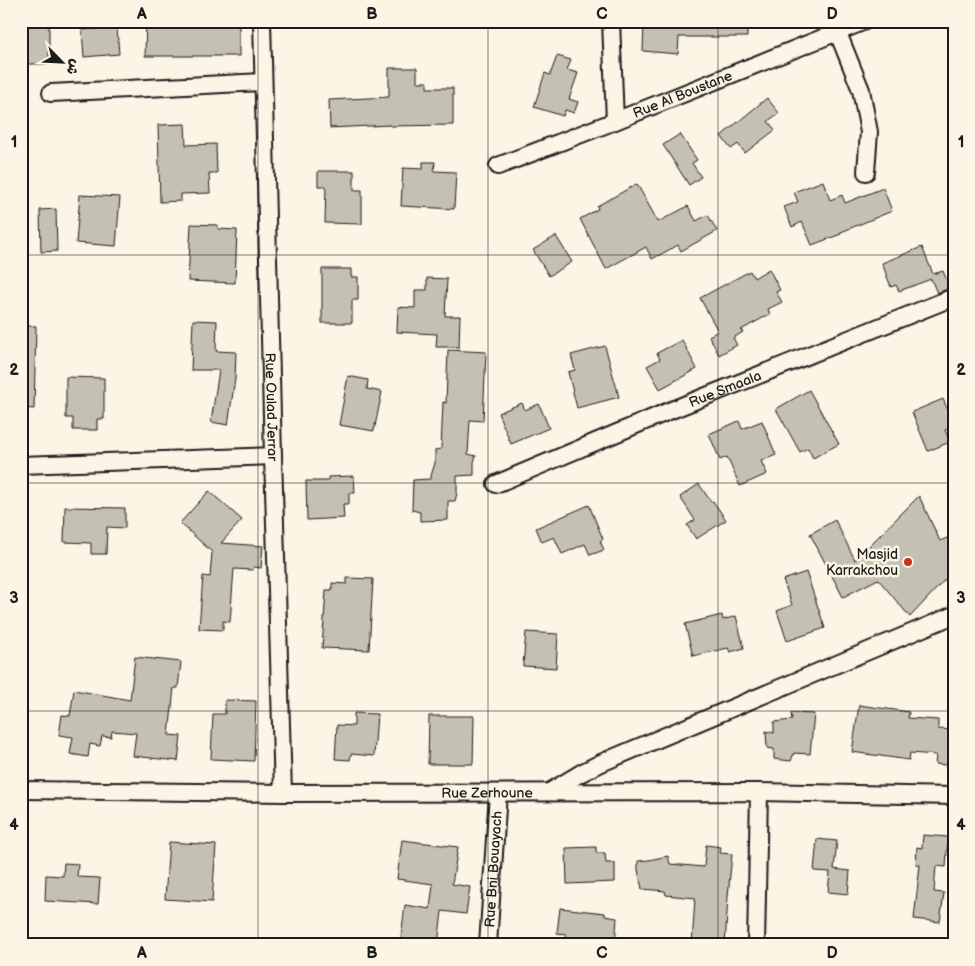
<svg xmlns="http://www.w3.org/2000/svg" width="975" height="966" viewBox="0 0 975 966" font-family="'Balsamiq Sans','Playpen Sans Arabic',sans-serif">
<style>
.building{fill:#c4c0b3;stroke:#1c1c1c}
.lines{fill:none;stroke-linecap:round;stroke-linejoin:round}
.minor-casing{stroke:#1c1c1c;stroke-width:20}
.minor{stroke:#fcf5e5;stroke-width:16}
.grid{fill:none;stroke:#1c1c1c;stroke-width:1;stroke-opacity:0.55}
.poi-dot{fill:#c8321e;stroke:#fcf5e5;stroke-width:2}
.labels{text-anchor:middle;stroke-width:5;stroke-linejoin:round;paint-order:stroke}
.street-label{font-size:14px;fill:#1c1c1c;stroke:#fcf5e5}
.poi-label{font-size:14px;fill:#1c1c1c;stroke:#fcf5e5;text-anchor:end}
.neatline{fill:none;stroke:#1c1c1c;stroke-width:2}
.grid-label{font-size:16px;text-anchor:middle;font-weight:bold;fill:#1c1c1c}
</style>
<rect width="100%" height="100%" fill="#fcf5e5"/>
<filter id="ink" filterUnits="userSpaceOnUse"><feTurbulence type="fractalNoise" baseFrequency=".02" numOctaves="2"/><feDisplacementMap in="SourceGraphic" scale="10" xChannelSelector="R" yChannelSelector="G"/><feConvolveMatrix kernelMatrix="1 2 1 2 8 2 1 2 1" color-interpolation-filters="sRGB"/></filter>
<g filter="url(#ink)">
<!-- building -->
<path class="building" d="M21,21h28v43h-28z
M146,21h93v35h-94z
M644,21h103v16h-68l-1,17 -35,-3z
M117,27l2,27 -35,3 -2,-27z
M557,56l14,4 -4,10 11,3 -9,26 9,3 -4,11 -9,-3 -2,6 -29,-9 11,-34 5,2z
M389,68h28v14h10v6h26v37l-63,1v-1l-60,3 -1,-28 60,-3z
M767,98l12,15 -11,8 7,9 -30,23 -7,-9 -7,5 -10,-13z
M185,124l1,21 30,-1 1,29h-8l1,20 -29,1v7l-21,1 -2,-77z
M680,134l17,26 -5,3 9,14 -12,8 -26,-40z
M423,162h12l-1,9 22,1 -2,37 -53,-3 2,-38 20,1z
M318,171h36v19h8v34l-37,-1 1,-37h-8z
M823,181l7,19 12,-5 3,8 38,-15 9,23 -51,21v2l-29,11 -10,-23 -10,5 -8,-20 14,-5 -4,-10z
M637,184l21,38 30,-16 8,15 12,-6 9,16 -36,20 -3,-6 -26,14 -6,-12 -40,22 -26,-50 18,-10 -1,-3z
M80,195l40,2 -4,49 -40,-3z
M56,209l1,42 -16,1 -1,-42z
M191,224l27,1v4l19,1 -2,53 -47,-2z
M556,236l16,26 -23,14 -16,-26z
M922,247l11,27 10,-3 7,17 -13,5 -6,-14 -32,12 -3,-6 -5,2 -9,-24z
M322,269h29v8h7v23h-6v23h-30z
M769,269l11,21 -4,2 6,10 -14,7 2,5 -29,16 2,2 -10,6 4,7 -18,10 -10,-19 9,-5 -18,-33 50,-27 4,7z
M427,278l20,1 -2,37h15l-1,31h-23l1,-13 -40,-2 1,-25 17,1v-18h12z
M193,320l24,1 -1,30 20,1 -1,27 -7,46 -17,-3 8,-52h-28z
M21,326h15l-2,83 -13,-1z
M682,340l15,29 -37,20 -13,-23 13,-7 -3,-6z
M605,346l14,51 -42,11 -9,-36 7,-2 -4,-15z
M448,350l38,2 -3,69 -13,-1 -2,34 8,2 -2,6v13l-17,1v17l-2,8h-7v19l-28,1v-9l-8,-2 1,-30 17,-1 5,-16v-13l6,-1 2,-47 3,1z
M348,376l20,4 -1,9 15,3 -8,39 -35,-6z
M66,377l38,1v41h-7v11h-24v-12h-7z
M809,390l30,54 -26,14 -5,-10 -8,4 -24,-43z
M943,399l11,25v2l-9,4 5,12 -22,9 -16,-39z
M522,403l3,7 14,-6 10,24 -38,16 -13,-31z
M739,421l3,8 20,-8 14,34 -15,6 6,13 -27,12 -13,-29 -7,3 -11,-26z
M354,476l1,17h-6v11h-6l1,14 -37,2 -1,-39h22v-4z
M699,484l12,18 2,-1 13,19 -30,19 -9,-14 8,-5 -15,-23z
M209,491l33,29 -21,23 42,3 -2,22 -7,-1 -1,3 -19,-1 -4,53 -7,-1v9l-24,-1 4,-53 7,1 2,-25 -32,-29z
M919,496l21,45 14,-6v35l-44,47 -32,-38 -35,18 -33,-63 25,-14 20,40z
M589,505l14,34 -3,2 4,9 -14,5 -5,-11 -23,10 -8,-17 -12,5 -6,-14z
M65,507l60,1v20l-18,-1 -1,27h-15v-11l-27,-1z
M806,572l19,56 -38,13 -10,-30 15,-6 -9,-25z
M347,578l26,1 -4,71 -47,-2 4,-58h6v-7l15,1z
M722,615l1,5 13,-4 8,32 -14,4 -2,-4 -35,8 -8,-32z
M526,632l32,2 -2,34 -33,-2z
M135,657l46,5 -3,26h-4l-5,47 12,1 -3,25 -45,-5 3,-23 -24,-2 -1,6 -9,-1 -2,10 -10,-2 -2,13 -18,-3 3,-17 -14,-2 3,-20 8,1 4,-26 56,10z
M225,700l31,1 -2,60 -43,-2 2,-45h12z
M859,705l50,7 -1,6 30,2v9l16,1v34h-7v1l-12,-1 1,-9 -26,-2 -1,7 -57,-8z
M354,713l23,1 -3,42 -23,-2 -1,6 -15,-1 2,-34 17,1z
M791,713l23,1 -4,40 -16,-1 -3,8 -17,-2v-10l-7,-1 -1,-17 8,2v-11l18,-2z
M429,716h45l-1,48h-45z
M923,835l25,2 -2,30 -10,-1 -2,26 10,1 -4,29 -26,-3 6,-54h-4l1,-18 5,1z
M817,839l20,2 -3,28 16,2 -2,23 -20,-2 2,-20 -16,-1z
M402,840l56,7 -6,37 18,3 -4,27 -24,-3 -4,34h-38l5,-40 25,4 3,-25 -36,-5z
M169,842l47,3 -4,57 -47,-3z
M706,845l15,2 -1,6 12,1 -4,42 -3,49h-33l3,-47 -29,-3 -1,-4 -23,-2 -4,-19v-9l11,-1 19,-4 2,8 34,3z
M596,847v6h9l1,10h9v19l-48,2 -1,-36z
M64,863l14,1 -1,13 23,1 -2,26 -53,-3 1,-26 17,1z
M560,908l45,5v3l12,2 -2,27h-50l1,-11 -9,-1z"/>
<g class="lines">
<!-- minor casing -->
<g class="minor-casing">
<g id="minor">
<path id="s1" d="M262,21l11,435 10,337"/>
<path d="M611,21l4,100"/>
<path d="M838,33l23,57 8,42 -3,40"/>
<path d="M51,93l212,-11"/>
<path id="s2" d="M498,166l117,-45 250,-100"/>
<path d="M21,465l252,-9"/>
<path id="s3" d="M496,484l173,-73 285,-114"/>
<path id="s4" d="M21,790l262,3 476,-1 195,4"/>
<path d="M551,791l30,-18 20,-10 353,-148"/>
<path id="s5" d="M488,945l10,-152"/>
<path d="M756,945l3,-153"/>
</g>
</g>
<!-- minor -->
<use href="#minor" class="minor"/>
</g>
</g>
<!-- grid -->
<path class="grid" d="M258,21v924M488,21v924M718,21v924M21,255h933M21,483h933M21,711h933"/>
<!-- markers -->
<circle class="poi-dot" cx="908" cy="562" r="5"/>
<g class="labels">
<!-- street labels -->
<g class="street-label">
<text dy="5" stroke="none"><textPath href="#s2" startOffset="198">Rue Al Boustane</textPath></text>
<text dy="5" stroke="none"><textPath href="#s3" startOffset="248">Rue Smaala</textPath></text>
<text dy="5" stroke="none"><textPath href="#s1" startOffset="386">Rue Oulad Jerrar</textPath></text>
<text dy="5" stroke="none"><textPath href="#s4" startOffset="466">Rue Zerhoune</textPath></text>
<text dy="5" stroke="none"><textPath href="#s5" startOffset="76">Rue Bni Bouayach</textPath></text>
</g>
<!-- poi labels -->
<g class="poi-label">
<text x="898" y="559">Masjid<tspan x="898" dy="16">Karrakchou</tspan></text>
</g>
</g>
<!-- margin -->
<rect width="975" height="966" fill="none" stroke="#fcf5e5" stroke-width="55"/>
<!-- north arrow -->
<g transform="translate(62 62) rotate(114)" stroke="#fcf5e5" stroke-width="4" paint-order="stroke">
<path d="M0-4L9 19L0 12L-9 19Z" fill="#1c1c1c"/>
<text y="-8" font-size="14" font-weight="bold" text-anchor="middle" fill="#1c1c1c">ش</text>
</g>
<rect x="28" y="28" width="920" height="910" class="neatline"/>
<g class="grid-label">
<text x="142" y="19">A</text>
<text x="372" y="19">B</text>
<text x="602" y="19">C</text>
<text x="832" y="19">D</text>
<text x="14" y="147">1</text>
<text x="961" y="147">1</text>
<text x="14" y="375">2</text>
<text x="961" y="375">2</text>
<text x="14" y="603">3</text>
<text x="961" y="603">3</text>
<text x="14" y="830">4</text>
<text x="961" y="830">4</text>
<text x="142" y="958">A</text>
<text x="372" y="958">B</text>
<text x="602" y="958">C</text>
<text x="832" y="958">D</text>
</g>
</svg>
